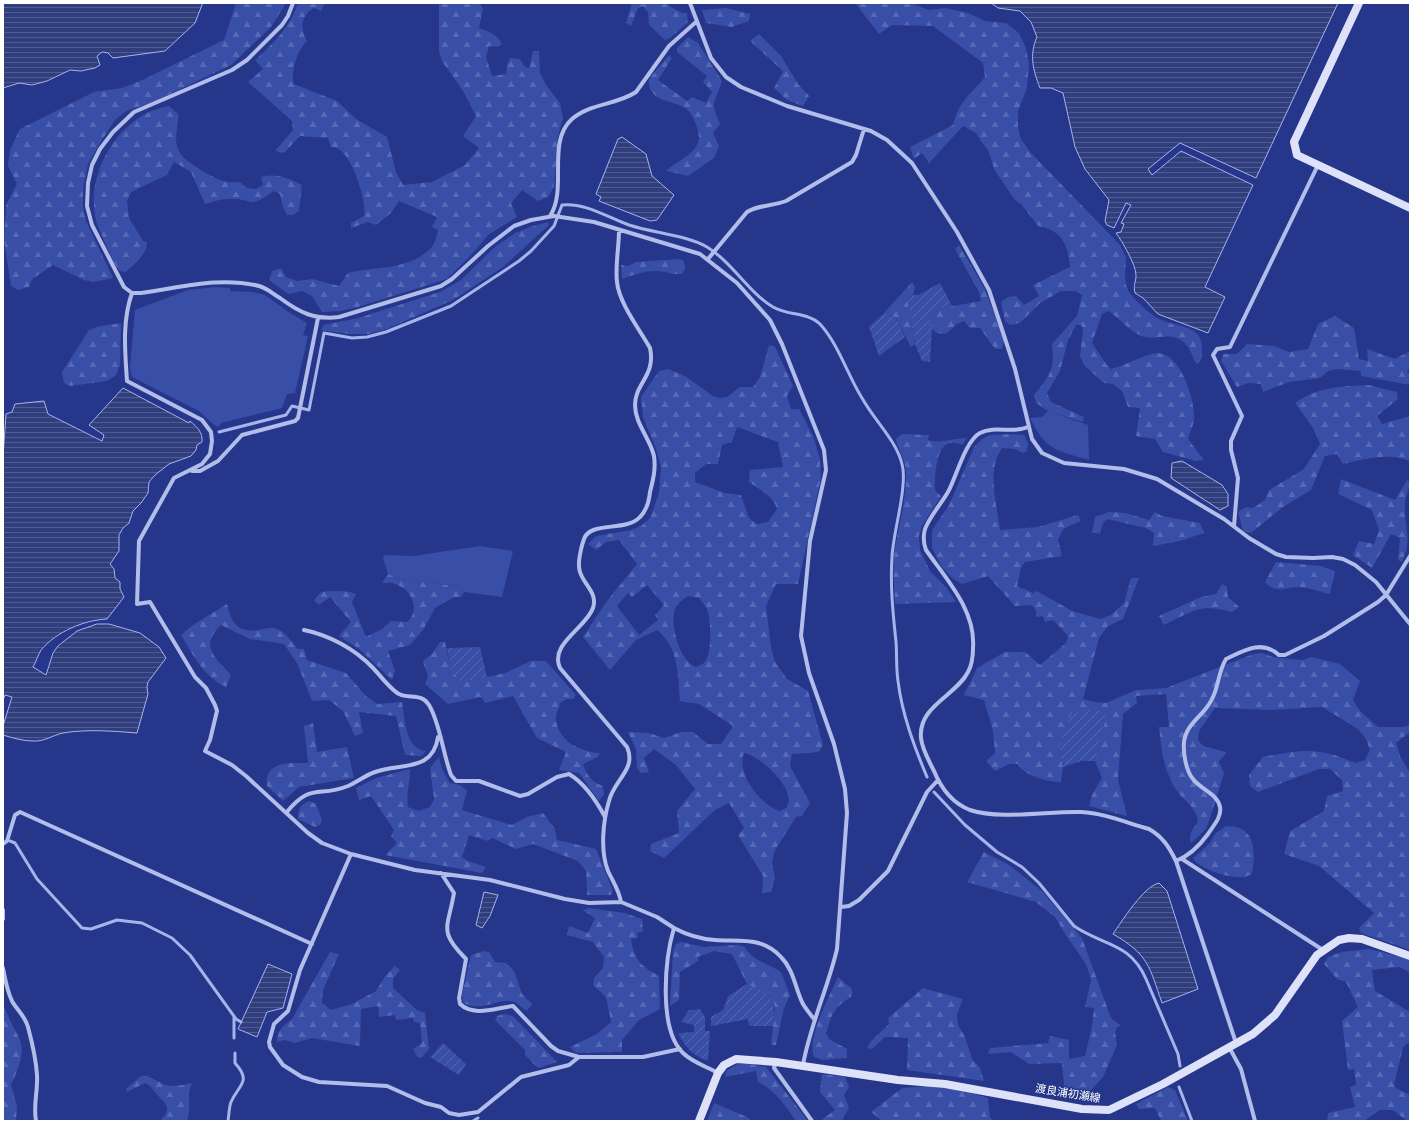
<svg xmlns="http://www.w3.org/2000/svg" width="1413" height="1124" viewBox="0 0 1413 1124" font-family="'Source Sans 3','Noto Sans JP',sans-serif">
<style>
.grass{fill:#394ea7}
.forest{fill:url(#forest-firs);fill-rule:evenodd}
.garden{fill:url(#garden-furrows)}
.water{fill:url(#water-rules);stroke:#a7b4eb}
.lines{fill:none;stroke-linecap:round;stroke-linejoin:round}
.stream{stroke:#a7b4eb;stroke-width:3}
.street{stroke:#b2bdea;stroke-width:4}
.secondary{stroke:#dde2f8;stroke-width:8}
.labels{text-anchor:middle;stroke-width:3;stroke-linejoin:round;paint-order:stroke}
.street-label{font-size:11px;fill:#fff;stroke:#25368b}
</style>
<defs>
<pattern id="forest-firs" width="22" height="20" patternUnits="userSpaceOnUse"><rect width="22" height="20" fill="#394ea7"/><path d="M5 1l3.5 6h-7zM16 11l3.5 6h-7z" fill="#5769b4"/></pattern>
<pattern id="garden-furrows" width="10" height="10" patternUnits="userSpaceOnUse"><rect width="10" height="10" fill="#394ea7"/><path d="M-1 1l2-2M0 10L10 0M9 11l2-2" fill="none" stroke="#5769b4"/></pattern>
<pattern id="water-rules" width="6" height="5" patternUnits="userSpaceOnUse"><rect width="6" height="5" fill="#313e7e"/><path d="M0 2.5h6" fill="none" stroke="#505b91"/></pattern>
</defs>
<rect width="100%" height="100%" fill="#25368b"/>
<!-- grass -->
<path class="grass" d="M216,287l14,1v3l23,1 12,3 25,18 17,10 -4,12 5,1 -13,57 -8,1 -5,14 -61,15 -2,4 -6,-3 -14,-13 -67,-34 -2,-10 5,-57 53,-20z
M1048,411l40,14 1,35c-33,-10 -43,-9 -59,-42l12,-1z
M480,546l33,5 -11,46 -38,-5 -2,-5 -62,-8 -12,-5 -5,-16 2,-3 28,1z"/>
<!-- forest -->
<path class="forest" d="M236,3h50l-15,24 -40,38 -78,37 -27,9 -11,9 -15,23 -12,21 -5,25v17l3,15 27,57 -20,4 -9,-2 -31,-15 -21,14 -3,8 -11,3 -7,-4 -7,-46 2,-35 11,-21 -9,-18 2,-16 10,-21 74,-37 28,-4 18,-7 84,-41z
M298,3h27l-4,8 -7,-3c-14,8 -14,21 -7,33 -10,10 -17,31 -13,43l43,17 19,18 31,18 9,35 7,13 29,-3 33,-17 14,-17 -16,-12 13,-20 -13,-25 -21,-30 -3,-9v-49h41l3,6 -4,19c9,3 19,7 23,16l-4,3 -9,-1 -3,11 6,19 14,-2 1,-9 3,-7 10,1 4,7 5,2 4,-17h6l1,22 6,12 14,18 3,15 -5,18 -4,51 -6,10 -10,4 -16,-11 -11,13 6,14 -29,18 -16,19 -25,25 -86,27 -20,5 -19,1 -10,-16 -10,-5 -14,3 -19,-14 3,-9 9,-3 5,9 11,4 15,-2 27,7 9,-13c28,-7 61,-2 84,-26 3,-4 5,-12 6,-17l-6,-3 5,-10 -38,-16 -8,12 -15,12 -8,-3 -17,6v-5l13,-7c3,-15 -11,-57 -24,-66 -2,-2 -6,-3 -9,-3l-3,-9 -28,-2 -16,17 -9,-2 18,-21 -1,-9 -44,-39 15,-13 -8,-9c19,-17 35,-33 43,-57z
M632,3h32l18,10h5l1,9 -18,16 -5,2 -16,-15 -1,-12 -5,-7 -5,2 -7,18 -5,-3z
M855,3h55l19,7 16,-2 23,5 17,8 21,2 13,10 7,15 3,16 -2,24 -9,23v16l3,12 9,13 90,93c2,5 6,10 6,14 0,10 -3,22 2,31 4,8 23,25 31,29 15,8 45,5 43,31 0,6 0,9 -4,14l-3,-2c-7,-19 -14,-28 -36,-25 -5,1 -10,1 -15,0 -14,-5 -24,-18 -35,-26l-7,3 -10,29 14,21 5,5c13,-3 37,-16 47,-16 23,1 37,47 36,66 0,6 -5,14 -6,20l16,21 -8,1 -33,-9 -8,-13 -19,-3 4,-28 -12,-1 -6,-16 -9,-7 -9,-1 -18,-16 -6,-10 3,-27 -2,-5h-5l-8,15 -8,31 -13,22 4,9 33,15 -1,5 -35,-11 -12,-8 -2,-8c16,-19 21,-26 18,-51l25,-28 5,-21 -7,-4h-14l-22,13 -19,19 -10,2 -5,-4 -4,-19 7,-5 8,-1 8,9 15,-9 -6,-11 37,-18c-2,-22 -8,-37 -32,-41l-16,-21 -8,-6 -20,-30 -6,-19 -7,-9 -5,-8 -13,-7 -34,37 -7,-10 -8,6 -4,-12 43,-22c6,-24 17,-30 32,-48l-2,-14 -50,-37 -41,-1 -13,9z
M726,8l24,6 -1,7 -17,6 -26,-4 -4,-13z
M759,34l22,22 17,28 11,12 -6,10 -16,-6 -13,-12 9,-17 -33,-30z
M688,37l10,6 24,38c-7,25 -13,16 -2,43l-7,9 6,13 -5,12 -26,18 -22,-5c10,-10 27,-15 32,-28 4,-9 -6,-32 -14,-36 -13,-6 -38,-7 -35,-28l20,-24 3,3 -14,22 29,21 5,-4 14,6 6,-11 -9,-10 4,-6 -30,-24v-4z
M169,106l9,8c1,12 -6,27 2,39 5,9 38,28 47,29 4,1 9,0 13,0l7,6 9,1 7,-4 -2,-8c16,-4 26,1 41,8l-3,26 -6,4h-6l-4,-8 -3,-13 -6,-3c-27,20 -21,6 -47,8 -7,0 -14,3 -22,5l-14,-32 -17,-10 -7,13 -36,17 -4,9 2,17 14,23 4,1c0,13 -12,21 -21,30l-6,-1c-7,-8 -10,-17 -14,-26 -5,-12 -12,-25 -12,-38 -3,-44 30,-94 75,-101z
M548,222l1,3 -46,42 -50,33 -66,29 -18,5h-20l-28,-4 3,-5 34,-7 82,-26 21,-12 34,-33 20,-14 15,-6z
M959,245l26,44 19,51 -2,9h-7l-15,-21h-10l-6,-7 -7,3 -11,10 -10,-1 -6,-7 -1,-9 13,-9 39,-7 -2,-9 -24,-43z
M680,259l4,2 1,8 -3,5c-10,1 -17,-3 -26,-3 -12,0 -23,4 -34,8l-1,-14 7,1 8,-4z
M912,282l3,5 -2,8 -5,7 7,42 -4,3 -15,-29 -12,-5z
M1335,316l19,12 5,31 9,2 -1,-12 28,10 15,-8v15l-3,6 3,2v11l-49,-9v-5l-23,-2 -10,2 -8,7 -31,4 -26,10 -2,-8 -13,-1 -11,4 -16,-26 2,-7h14l10,-10 27,2 15,6 19,-3 10,-25z
M121,323l-1,42 -4,10 -9,6 -37,5 -6,-3 -2,-11 27,-42 11,-4z
M769,345l6,2 18,39 -6,10 4,13h8l14,27 7,23 1,19 -23,106h-22l-10,22 5,41 4,15 12,17 21,12 15,54 -4,7 -27,2 -2,12 20,37 -8,13 -6,1 -21,33 -3,13 3,15 -4,14 -9,1 1,-17 -25,-41 6,-7 -15,-25 -14,7 -51,48 -14,-7 1,-7 28,-11 -2,-22 18,-22 -19,-24 -22,-16 -10,9 5,14 -8,1 -4,-5 -1,-19 -8,-17 21,1 15,5 17,-6h12l15,12h13l12,-18 -34,-22 -19,-3c-2,-25 -1,-54 -23,-71l-21,10 -26,30 -27,-33 24,-36 30,-37 -18,-24 -13,2 -10,8 -8,-6 8,-8 35,-6 10,-4 9,-8 9,-25 2,-26 -5,-18 -13,-32 -2,-20 18,-26 9,-2 17,7 28,20 6,2 8,-1 13,-10h13l7,-10zM737,427l41,15 5,25 -33,3 -1,12c10,7 25,15 28,27l-9,13 -11,2 -8,-6 -8,-23 -16,-2 -30,-11v-9l11,-9h12l4,-19 10,-3zM647,585l17,20 -9,10 3,5 -19,15 -22,-29 11,-13 4,4zM688,596l11,2c2,3 6,7 8,11 4,10 5,41 -1,51 -2,4 -6,5 -10,7 -16,-6 -25,-39 -22,-55 2,-7 8,-12 14,-16zM744,753c16,3 44,30 45,46 0,3 -2,7 -3,9l-7,3c-19,-7 -43,-37 -35,-58z
M1369,385l28,7 1,7 -21,17 5,8 28,-8v45c-22,-9 -45,-2 -67,3l-6,-10 -12,2 -14,34 -28,17 -32,26 -8,-2 -5,-19 8,-5 7,1 12,-8 4,-10 35,-21 16,-25 -7,-16 -18,-25c21,-16 48,-17 74,-18z
M902,434l27,1 -1,5c13,4 26,-2 39,-2l-5,7c-27,-13 -27,30 -27,45l6,6 -19,30 -3,10 1,14 10,21 16,16 10,15 -61,2c0,-15 -3,-33 -1,-49 3,-25 16,-66 11,-90 -2,-9 -8,-17 -9,-26z
M1013,434l11,1 4,8 -1,8 -4,2 -8,-4 -13,-1c-16,23 -5,55 -2,82l38,-3 40,-12 3,6 -18,8 -5,11 4,16 -37,6 -4,6 -4,18 16,7 4,-2 35,20 28,8 11,-4 13,-12 7,-25h8l-16,41 -15,7 -9,12 -16,61 11,3 12,1 30,-13 30,-2 87,-34 9,-1 11,4 18,2 12,1 8,-3 29,7 20,17 -7,19 7,11 18,16h25l7,-2v7l-14,11 4,13 10,17v177l-49,-17 -2,-5 15,-15 -55,-47 -35,-12 6,-23 34,-20 3,-15 16,-5 -1,-11 -12,-11h-11l-61,23 -8,-6 -1,-11 14,-18c39,-7 54,-11 92,6l10,-3 5,-10 -4,-11 -8,-10 -36,-22 -50,3 -57,-2 -16,23 -1,9 5,6 23,6 -7,10 5,11 -13,42 -5,14 -15,14c-3,-9 2,-14 7,-21 -2,-13 -7,-16 -16,-25 -5,-5 -10,-14 -13,-21 -7,-15 -8,-33 -10,-49h10l-3,-33 -30,2 1,7 -14,11 -5,66 9,36 -38,-10 3,-11 10,-17 -7,-17 10,-41 -46,26 4,21 -2,15c-13,0 -37,-6 -43,-18h-8l-15,7 -9,-10 9,-8 -2,-22 -9,-31 -20,-5 13,-27 28,-16h20l15,13 26,-22 2,-7 -15,-16 -8,2 -2,-6 -7,1v-6l-4,-6 -17,1 -27,-30 -26,8 -10,-6 -11,-12 -9,-18v-18l17,-25 25,-58 8,-8 8,-4z
M1341,479l54,21 12,-20 3,3c-1,7 -5,14 -5,21 -1,25 8,33 -3,58l-4,-2 2,-22 -9,-4 -19,34 -19,-13 6,-14 15,3 5,-14 -7,-20 -34,-16z
M1109,512l17,1 23,7 6,-8 7,4 38,7 4,10 -24,8 -27,5 1,-13 -8,-5 -39,-9 -4,4 -3,11 -8,-2 3,-15z
M1276,562l45,4 14,5 -5,23c-10,-2 -22,-7 -32,-7 -13,0 -21,8 -33,-5z
M388,574l12,5 62,8 2,5 -3,5h-7l-19,11 -12,22 -13,15 -22,6 7,20 -3,9 -33,-31 -20,-13 12,-14 -21,-25 -11,8 -5,-5 7,-8c11,-1 25,-2 35,2l-4,8 14,35 16,-8 9,-8 16,1c14,-12 5,-33 -12,-38 -4,-2 -9,-1 -13,-1z
M1222,584l5,3 1,10 11,10 -7,5c-33,-9 -39,-1 -68,13l-5,-9 42,-19 15,-3z
M227,604c4,17 9,29 31,26 8,-1 15,-5 23,1 7,4 12,13 17,18h6l3,11 39,13 19,22 12,9 25,-2c3,17 3,48 24,49l-5,5 -16,-1 -9,-39 -37,-4 4,21 -8,3 -12,-25 -14,-11 -17,1 -15,-38 -13,-19 -34,-5 -29,-14c-22,21 -6,32 10,50l-5,12c-22,-10 -33,-32 -45,-52l12,-10z
M440,642h5l5,24 37,11 18,-4 26,-12h15l30,34 -3,4h-6l-7,4c-1,5 -4,11 -4,16 2,22 24,33 44,34l-2,4 -15,7c4,12 9,18 20,22l1,8 -5,7 -20,-28 -20,-3 7,-18 -29,-14 -24,-42 -28,7 -4,-6 -33,7 -23,-20 3,-7 -5,-16 9,-7z
M313,723l4,29 30,-5 7,31 -55,9 -16,14 -16,-15c-3,-26 23,-23 41,-23l-4,-37z
M439,757l3,12 8,14 10,2 7,6 -5,19 50,15 15,-8 16,-4 12,16 2,11 39,9 17,42 -2,4h-24l-1,-24 -8,-10 -45,-17 -17,5 -24,-11 -4,3 -19,-6 -7,22 6,4 18,6 -4,6 -97,-18 12,-12 -6,-7 3,-6 -23,-34 -12,4 -3,-12 20,-10 34,-9c0,14 -4,24 -2,38l11,4 11,-4 4,-8 -4,-31z
M309,801l7,3 6,16 -2,5 -5,2 -17,-8c0,-10 2,-14 11,-18z
M1226,826c30,0 30,25 26,48 -3,1 -6,3 -9,3 -12,2 -44,-8 -50,-19l16,-14 7,-11z
M984,852l25,13 34,27 39,46 29,80 10,8 -4,1 -2,5 2,13 -14,32 -19,21 -19,-4 -3,-31 -33,1 -18,-12 -23,2 2,-6 58,-5 2,-7 19,4v19l16,-3 7,-30 2,-18 -9,-1 6,-27 -5,-16 -19,-27 -12,-20 -19,-15 -69,-20z
M588,908l36,5 18,6 1,12 -6,2 1,5 -7,1c4,22 9,26 28,37l1,33 -21,11 -17,20v12l-46,1 -6,-6 27,-13 14,-12 -5,-25 -13,-12 1,-7 9,-10 1,-11 -11,-15 -26,-7 2,-9 19,7 7,-15 -12,-8z
M681,942l23,5 33,-2 8,2c6,13 24,17 36,25l9,23 -6,13 -8,37h-5l4,-38 -6,-11 -22,-12 -15,-30 -18,-3 -16,6v4l-18,11 -1,28 -9,6 3,-55 3,-7z
M1369,949l41,10v13l-11,-5 -27,3 3,21 35,21v29l-7,6 -9,38 2,3 14,7v26h-3l-14,-11h-13l-16,11h-37l1,-8 27,-6 -5,-20 6,-2 -2,-16 -6,1 -6,-49 16,-14 -12,-25 -9,-3 -13,-15 4,-7 14,-5z
M484,951l5,1 6,10 11,1 8,8 8,23 10,10 -5,7c-4,-2 -9,-8 -13,-9 -17,-5 -31,11 -51,1l-1,-9 9,-39z
M330,952l9,2 -16,36 -1,13 9,7 21,-6 24,-13 10,-16 9,-9 5,4 -7,9v9l24,22 8,3 4,36 -8,9 -4,-1 -4,-8 9,-6 -2,-20 -6,-1 -1,-4 -17,2 -1,-5 -16,2 -1,-11 -17,3 -1,37 -48,-8 -17,5 -10,-3 -8,2c0,-12 6,-16 15,-23z
M838,977l14,12 -1,8c-17,10 -20,18 -25,37l3,5 18,10v9l-24,2 -9,-3c-8,-19 16,-61 24,-80z
M923,988l40,11 -6,15 1,11 7,12 7,22 8,9 4,13 -77,-11 1,-32 -23,-1 -13,12 -5,-1 4,-7 18,-17 -1,-6z
M3,1003c14,41 30,35 8,82l6,21 -1,15h-13z
M504,1014l9,2 44,46 -19,6 -13,-13v-5l-30,-30 2,-4z
M738,1064h11l17,3 42,54h-12c-11,-16 -20,-30 -38,-39l-2,-11 -31,6 1,-6z
M822,1074l23,3 4,10 -5,8 5,12 -7,14h-19l-1,-2 13,-9 -15,-18z
M141,1076c10,-1 16,6 25,9 9,2 17,0 26,-2 -6,12 0,25 -5,38h-27c14,-15 4,-18 -6,-30 -3,-4 -4,-6 -9,-8l-18,9 -1,-3z
M928,1086l36,5 24,7 2,19 4,4h-112l-11,-9 31,-24z
M1168,1087l7,3 13,31h-27l-6,-13 -16,1 -3,-5z
M714,1103l33,14 5,4h-45z"/>
<!-- garden -->
<path class="garden" d="M940,283l12,23 -10,2 -13,9 3,12 -2,33 -8,-1 -7,-17 -7,-42 5,-7h5z
M884,313l12,5 9,19 -26,19 -10,-29z
M480,647l7,30 -28,5 -9,-16 -3,-18z
M1094,710l11,2v8l-10,41h-13l-19,6 -4,-21 13,-34z
M747,984c26,12 29,13 26,42h-24l-1,-7 -37,7v-9l12,-7 5,-14z
M700,1009l5,8v14h5l-2,30c-16,-6 -22,-13 -30,-28l16,-1v-7l-13,-3 8,-12z
M443,1043l23,21 -7,11 -29,-18z"/>
<!-- water -->
<path class="water" d="M3,3h199v2l-7,18 -30,28 -52,7 -5,-5 -6,-1 -5,4 3,9 -5,3 -14,3 -11,-1 -23,11 -15,4 -13,-2 -16,5z
M991,3h347l-82,175 -76,-35 -32,26 4,6 29,-24 72,34 -48,102 20,10 -17,36 -50,-19 -15,-16 -8,-5c-2,-9 1,-10 1,-18 0,-10 -14,-34 -20,-42l5,-1 3,-8 -3,-1 10,-18 -5,-2 -12,25 -7,-3 -2,-4 4,-21 -24,-31 -10,-22 -12,-54 -12,-5h-11c-7,-18 -11,-33 -3,-51l-6,-15 -11,-11 -22,-3z
M622,137l24,17 6,22 22,19 -17,25 -7,1 -51,-20 2,-4 -5,-3 22,-55z
M123,388l66,35 1,-2c7,6 13,11 12,21l-5,3 -1,5 -5,6 -22,8 -14,11 -6,7 -1,11 -7,10 -8,8 -4,12 -6,5 -4,7v16l-9,13 4,5 1,9 5,4v7l4,8 -17,22c-23,1 -51,13 -66,31 -3,5 -5,12 -8,17l13,8 7,-22 5,-7 19,-15 20,-7h12l31,9 19,14 7,11 -18,24 -1,5 1,7 -11,39c-25,-2 -50,-4 -74,0 -10,2 -19,9 -30,8 -10,0 -20,-3 -30,-6v-9l9,-29 -7,-2 -2,5v-243l3,-43 6,-2 3,-8 29,-3 4,13 54,27 2,-6 -15,-10z
M1182,461l40,24 6,9v12l-8,4 -49,-32 1,-15z
M1159,883l8,8 31,98 -36,14c-13,-37 -13,-48 -49,-69 9,-13 31,-48 46,-51z
M484,892l14,3 -8,21 -8,12 -6,-3z
M268,964l24,10 -9,34 -16,4 -10,25 -19,-8z"/>
<g class="lines">
<!-- stream -->
<path class="stream" d="M219,432l67,-17 6,-9 17,4 15,-77 28,5 15,-1 19,-5 65,-26 68,-45 12,-10 23,-25 8,-21c22,-3 47,13 67,20 24,8 57,10 78,22 26,16 41,45 66,60 15,9 35,5 47,17 19,21 27,50 42,74 12,22 34,42 40,66 6,22 -9,68 -10,93 -2,29 1,56 4,85 1,13 0,26 2,39 4,33 16,65 29,96
M934,792l31,33 32,27 25,15 17,16 35,43c29,20 56,16 72,53l32,75 2,12
M10,841l5,2 22,36 45,49 9,1 26,-9 25,3 30,15 18,17 46,64 5,3
M234,1016v22
M1179,1087l13,34
M228,1121c1,-6 1,-14 3,-19 8,-18 21,-20 4,-39v-10
M473,1121l5,-3"/>
<!-- street -->
<path class="street" d="M293,3l-5,13 -6,9 -35,35 -15,10 -98,42 -21,20 -13,17 -8,16 -4,18 -1,23 5,19 32,62 8,6h9c39,-5 78,-17 118,-7 8,2 14,8 21,12 20,15 35,22 59,19l102,-31 11,-7 36,-33 26,-20 17,-6 23,-4 40,6 106,32 37,29 33,37 12,24 42,106 2,20 -16,71 -9,95 8,37 25,71 11,45 2,24 -10,136c-9,39 -27,76 -34,116
M690,3l21,55 15,19 15,10 46,19 84,25 16,9 25,23 45,69 32,58 26,79 17,70 10,14 22,10 60,6 33,10 67,40 25,19 27,16 10,3 27,1 19,-1 11,2 12,6 21,17 34,42
M550,216c18,-27 -4,-74 22,-97 18,-16 45,-14 64,-27l33,-46 27,-24
M619,230c0,18 -4,35 -2,52 2,21 23,48 33,66 6,28 -15,35 -15,57 0,19 15,33 19,51 2,13 -1,24 -4,36 -1,10 -3,18 -10,25 -14,15 -50,4 -56,22 -3,8 -7,25 -4,33 4,13 18,21 13,36 -7,20 -44,36 -33,60l67,79c10,22 -13,33 -18,54 -6,20 -9,50 -1,70 5,11 11,19 13,31
M708,259l39,-47c11,-7 26,-6 39,-11l66,-39 4,-7 8,-26
M132,293c-10,28 -7,58 -5,88l75,39 9,12 1,9 -2,13 -8,10 -28,14 -35,63 -2,63 13,-2 45,75 11,11 9,17 2,6 -7,29 -5,11 27,14 14,11 62,57 14,10 29,11 64,16 75,10 75,19 24,4 32,-1 36,15 17,11c-9,30 -16,101 9,125 9,9 24,14 35,20
M1028,427c-15,7 -33,-2 -48,6 -15,8 -24,45 -32,59 -7,12 -18,24 -23,37 -2,7 -2,13 1,21 20,29 50,60 47,98 0,7 -1,17 -5,24 -12,24 -50,34 -47,66 1,11 8,23 13,33 7,17 18,32 36,39 30,10 79,1 111,2 23,1 46,11 68,17 14,8 20,18 27,32l60,182
M192,471h8l18,-10 24,-26 53,-14 3,-3 20,-100
M1234,526l4,-48 -7,-28v-9l11,-25 -29,-61 4,-6 13,-2 88,-182
M304,630c25,5 51,19 69,38 6,6 18,22 26,26 10,5 23,-1 30,11 11,18 14,49 22,70l5,6h23l41,15 8,-2 29,-17 12,-3c15,9 28,28 36,43
M286,813c25,-31 32,-15 62,-27 9,-4 18,-11 27,-14 26,-9 58,0 63,-35
M3,844l4,-3 8,-26 5,-3 292,132
M351,854l-51,116 -12,41 -14,13 -5,18 1,5 13,18 19,12 17,5 68,4 38,17 16,4 8,6 10,2 19,-3 43,-35 48,-12 10,-8
M1182,859l141,91
M1176,861c13,-5 24,-16 32,-27 5,-8 14,-17 12,-27 -2,-13 -20,-18 -27,-28 -7,-8 -10,-26 -9,-37 2,-19 21,-27 28,-43 7,-13 6,-27 14,-40 17,-8 36,-20 53,-4h6l39,-19 54,-34 8,-7 24,-39
M441,873l13,20c-6,35 -16,38 12,66l-7,39 1,6c14,13 35,4 53,2l38,40 7,5 21,6h64l37,-8
M841,907l8,-1 10,-6 29,-29 39,-79 11,-12
M3,910v9
M674,928c13,7 26,11 41,12 24,2 47,-4 66,17 13,13 14,31 22,47 3,5 7,10 11,15
M3,968c2,11 4,23 9,33 5,9 13,15 16,26 4,15 8,32 9,48 1,16 -4,30 -1,46
M1229,1047l12,22 14,52
M776,1062l-2,6 38,53"/>
<!-- secondary -->
<path class="secondary" d="M1359,3l-65,139 3,13 113,53
M699,1121l19,-48 6,-8 12,-6 40,3 122,18 47,4 137,25 27,1 54,-26 90,-50 22,-19 42,-60 22,-15 10,-2 13,1 48,17"/>
</g>
<g class="labels">
<!-- street labels -->
<g class="street-label">
<text transform="translate(1068 1093) rotate(9)" y="4">渡良浦初瀬線</text>
</g>
</g>
<!-- border -->
<rect width="1413" height="1124" fill="none" stroke="#ffffff" stroke-width="8"/>
</svg>
